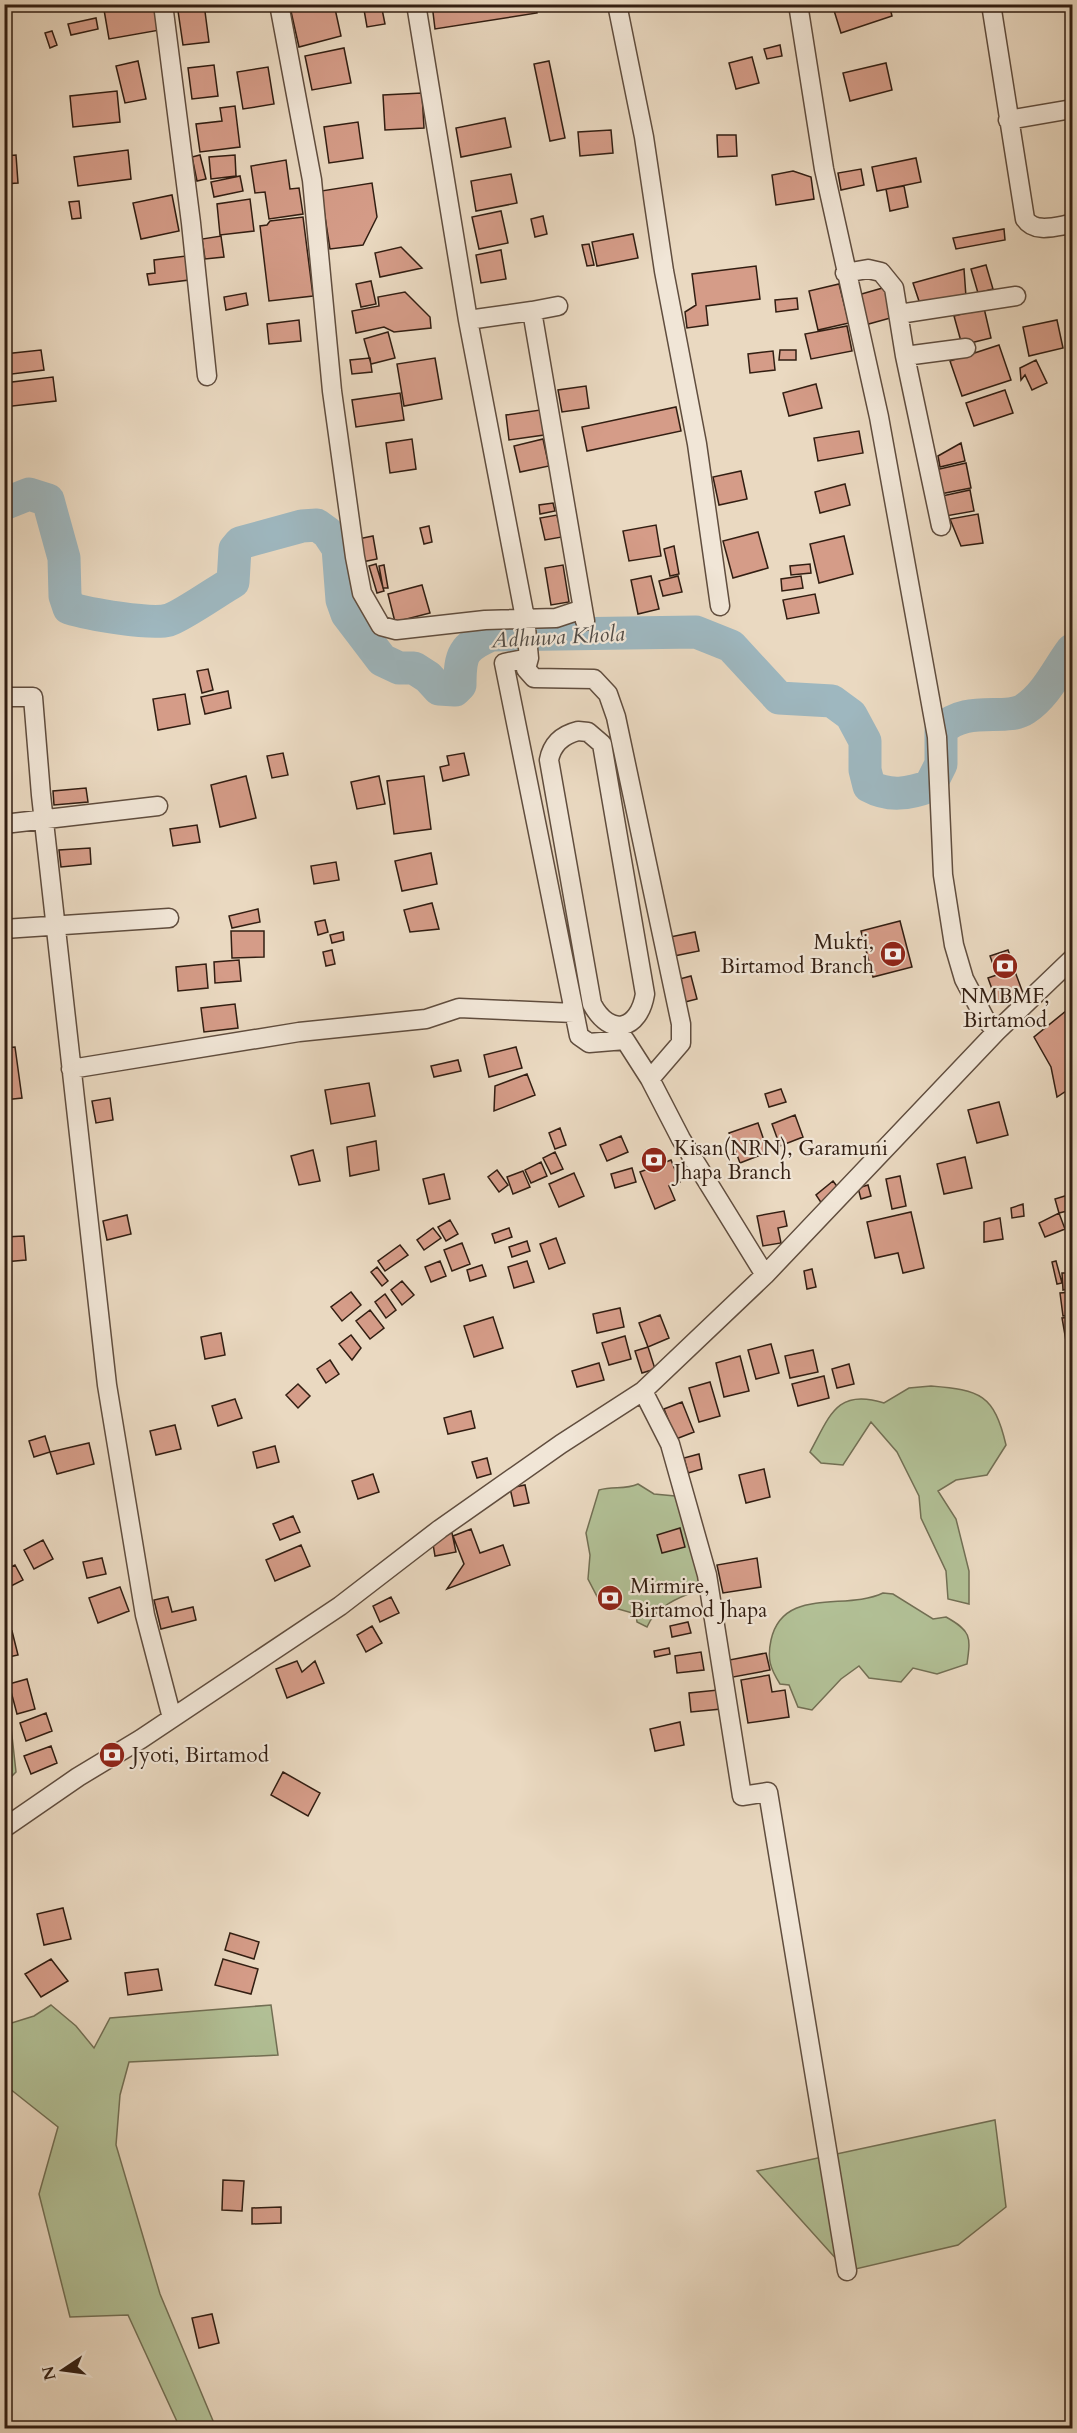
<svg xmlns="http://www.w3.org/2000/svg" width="1077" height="2433" viewBox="0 0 1077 2433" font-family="Cardo,serif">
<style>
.green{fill:#b2c096;stroke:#726f54;stroke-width:1.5}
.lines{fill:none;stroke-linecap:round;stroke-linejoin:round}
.river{stroke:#9eb7bf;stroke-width:33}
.building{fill:#d59c88;stroke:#321e12;stroke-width:1.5}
.street-casing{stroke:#604d3e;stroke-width:21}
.street{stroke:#f1e6d7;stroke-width:18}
.labels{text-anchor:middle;stroke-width:4.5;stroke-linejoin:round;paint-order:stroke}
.poi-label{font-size:21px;fill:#321e12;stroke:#f1e6d7;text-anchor:start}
.water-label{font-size:22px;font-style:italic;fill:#524c46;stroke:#f1e6d7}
</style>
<rect width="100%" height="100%" fill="#ead9c1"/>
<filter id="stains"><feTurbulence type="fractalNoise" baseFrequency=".00333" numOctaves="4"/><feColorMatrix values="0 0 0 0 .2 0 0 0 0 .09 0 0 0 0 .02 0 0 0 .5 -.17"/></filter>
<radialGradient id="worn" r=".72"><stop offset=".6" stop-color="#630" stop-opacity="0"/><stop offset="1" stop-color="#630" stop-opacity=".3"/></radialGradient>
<!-- green -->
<path class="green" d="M931,1386c49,4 63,8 75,59l-19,30 -31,5 -18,11 18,28 13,52v33l-21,-5 -2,-28 -25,-53 -2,-22 -22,-44 -26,-30 -28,43 -22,-2 -11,-11c20,-36 26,-64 74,-49l25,-15z
M638,1484l16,10 21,2 9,14 23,65 -8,15c-20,7 -44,17 -52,37l-10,-5 -1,-8 -35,-10 -13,-25 2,-24 -4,-22 13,-43c15,-4 26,0 39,-6z
M883,1593l10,1 40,25 13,-2c25,14 25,19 21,47l-30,10 -24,-6 -12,14 -32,-4 -10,-12 -18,13 -29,31 -14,-3 -9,-22 -9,-1c-10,-16 -13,-25 -9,-44 12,-54 75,-29 112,-47z
M4,1703l5,6 7,63 -11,11z
M51,2005l25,21 18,22 16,-30 161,-13 7,50 -149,7 -9,33 -4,50 44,149 56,134h-36l-52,-113 -58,2 -31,-123 19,-67 -53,-42v-60l29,-9z
M995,2120l11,87 -48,38 -111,26 -90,-100z"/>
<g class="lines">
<!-- river -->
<path class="river" d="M4,504l25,-10 19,6 16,58 1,38 4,12c19,6 82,17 100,12 13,-4 50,-30 64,-38l2,-33 5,-6 62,-17 15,-1 11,8 10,15 4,52 5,14 35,46 17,8h15l14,9 11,12 16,1 5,-5c0,-31 3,-38 31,-50l205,-3 35,14 48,52 53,3 19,14 14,26v29l4,16c20,11 40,8 61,0l11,-22v-34c25,-26 65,-8 84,-21 22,-15 32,-39 47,-59"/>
</g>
<!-- building -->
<path class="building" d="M103,4h53l4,26 -51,9z
M177,4h27l5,38 -26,3z
M300,4h34l7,32 -42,11 -9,-40z
M363,4h18l4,20 -18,3z
M432,4h103l2,9 -102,16z
M832,4h57l3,12 -51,17z
M96,18l2,11 -27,6 -3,-11z
M52,31l5,14 -7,3 -5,-15z
M780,45l2,11 -15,3 -3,-10z
M344,48l7,35 -39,7 -7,-34z
M752,57l7,26 -23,6 -7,-26z
M138,61l8,38 -21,4 -9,-37z
M549,61l16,77 -15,3 -16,-77z
M886,63l6,27 -42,11 -7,-28z
M214,65l4,31 -26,3 -4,-31z
M268,67l6,37 -31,5 -6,-37z
M117,91l3,31 -47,5 -3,-31z
M422,93l2,35 -39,2 -2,-35z
M235,106l5,41 -40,5 -4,-28 26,-3 -2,-13z
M505,118l6,29 -50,10 -5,-29z
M358,122l5,36 -34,5 -5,-36z
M611,130l2,23 -33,3 -2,-24z
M717,135h19l1,21 -19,1z
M128,150l3,29 -53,7 -4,-29z
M16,155l2,28 -14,1v-28z
M200,155l6,24 -9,2 -5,-24z
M235,155l1,21 -25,3 -2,-22z
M916,158l5,24 -44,9 -5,-24z
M286,160l4,29 9,-1 4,26 -34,5 -4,-27 -10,1 -4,-27z
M861,169l3,16 -23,5 -3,-17z
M793,171l18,6 3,22 -38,6 -4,-30z
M511,174l6,29 -41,8 -5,-30z
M240,176l3,15 -29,6 -3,-15z
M372,183l5,34 -14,28 -33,4 -9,-58z
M904,186l4,21 -18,4 -4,-22z
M172,195l7,36 -38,8 -8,-36z
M250,199l4,32 -34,4 -3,-31z
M79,201l2,17 -9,1 -3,-17z
M501,211l7,32 -29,6 -7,-32z
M543,216l4,18 -12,3 -4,-18z
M303,217l10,79 -44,5 -9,-75 7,-1 3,-4z
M1004,229l1,11 -49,9 -3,-11z
M633,234l5,24 -41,8 -5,-24z
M221,236l3,21 -19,2 -3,-20z
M589,244l5,21 -7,1 -5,-21z
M401,247l21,21 -42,9 -5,-24z
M501,250l5,29 -25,4 -5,-28z
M186,256l3,24 -40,5 -2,-11 8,-1 -1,-13z
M986,265l7,24 -15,4 -7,-24z
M756,266l4,33 -54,7 2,19 -21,3 -2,-16 11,-7 -4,-31z
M964,269l2,28 -45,10 -8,-24z
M371,281l5,23 -15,3 -5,-23z
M839,284l10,39 -31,7 -9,-39z
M886,287l8,30 -29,8 -7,-30z
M405,292l25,25 1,11 -37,4 -10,-5 -28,6 -4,-22 27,-5 -1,-9z
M246,293l2,12 -22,5 -2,-13z
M797,298l1,11 -22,3 -1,-12z
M984,308l7,30 -29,7 -8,-29z
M299,320l2,21 -32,3 -2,-20z
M1057,320l6,28 -34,8 -6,-29z
M847,326l5,25 -41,8 -6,-25z
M388,332l7,26 -24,6 -7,-25z
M999,345l12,35 -49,16 -12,-35z
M41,350l3,20 -40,5v-21z
M780,350h16v10h-17z
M773,351l2,19 -25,3 -2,-19z
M370,358l2,14 -20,2 -2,-14z
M435,358l7,41 -38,7 -7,-42z
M1036,360l11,23 -15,7 -7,-15 -4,5 -1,-12z
M53,377l3,24 -52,6v-24z
M816,384l6,24 -33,8 -6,-23z
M586,386l3,22 -27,4 -4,-22z
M1005,390l8,23 -39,13 -8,-23z
M400,393l4,27 -48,7 -4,-27z
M676,407l5,24 -94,20 -5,-24z
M547,409l4,25 -42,6 -3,-25z
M859,431l4,22 -45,8 -4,-23z
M412,439l4,30 -26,4 -4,-30z
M543,439l6,27 -29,6 -6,-26z
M961,443l4,18 -25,6 -2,-11z
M966,463l5,25 -31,6 -5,-24z
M741,471l6,28 -28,6 -6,-28z
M845,484l5,21 -30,8 -5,-21z
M970,490l4,21 -28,5 -4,-20z
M553,503l2,8 -15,3 -1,-9z
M978,514l5,29 -22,3 -11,-27z
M557,515l5,22 -17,3 -5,-22z
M656,525l5,31 -32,5 -6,-30z
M429,526l3,16 -8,2 -4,-16z
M758,532l10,36 -35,10 -10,-37z
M373,536l4,23 -15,3 -4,-23z
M844,536l9,38 -34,9 -9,-39z
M674,546l5,28 -9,2 -6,-27z
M376,564l8,27 -7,2 -8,-27z
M810,564l1,9 -20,2 -1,-9z
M384,565l4,23h-5l-4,-22z
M563,565l6,37 -18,3 -6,-37z
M651,576l8,33 -21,5 -7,-34z
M678,576l4,16 -19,4 -4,-15z
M801,576l2,12 -21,3 -1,-12z
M422,585l8,28 -35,9 -7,-28z
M815,594l4,19 -32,6 -4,-19z
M208,669l5,21 -11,3 -5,-22z
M228,691l3,17 -26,6 -4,-17z
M185,694l5,30 -32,6 -5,-31z
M283,753l5,22 -16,3 -5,-22z
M464,753l5,22 -26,6 -3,-14 9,-2 -2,-9z
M246,776l10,42 -36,9 -9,-42z
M379,776l6,28 -28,5 -6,-27z
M424,776l7,53 -37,5 -7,-53z
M86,788l2,14 -34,3 -1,-14z
M197,825l3,17 -27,4 -3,-17z
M90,848l1,16 -30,3 -2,-17z
M431,853l6,31 -35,7 -7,-30z
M336,862l3,18 -25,4 -3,-18z
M432,903l7,26 -29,3 -6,-22z
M258,909l2,13 -28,6 -3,-12z
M325,920l3,12 -10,3 -3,-13z
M900,921l12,46 -39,10 -12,-46z
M231,931h33v26l-32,1z
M343,932l1,8 -12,3 -2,-8z
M695,932l4,19 -30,6 -4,-19z
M332,950l3,14 -9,2 -3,-14z
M1008,950l4,11 -18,6 -4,-11z
M239,960l2,21 -26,2 -1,-21z
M206,964l2,24 -30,3 -2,-24z
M1014,969l9,24 -26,10 -9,-25z
M691,976l6,23 -16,4 -5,-23z
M235,1004l3,24 -34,4 -3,-24z
M1072,1006v81l-15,10 -6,-30 -17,-30z
M15,1047l7,51 -18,2v-52z
M516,1047l6,21 -33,9 -5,-22z
M458,1060l3,11 -27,6 -3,-11z
M527,1074l8,21 -41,16 1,-25z
M369,1083l6,33 -44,8 -6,-34z
M781,1089l5,13 -17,5 -4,-13z
M110,1098l3,22 -17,3 -4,-22z
M999,1102l9,33 -31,8 -9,-33z
M795,1115l8,22 -23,9 -8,-22z
M758,1123l10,29 -28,11 -11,-30z
M1072,1127v26l-6,-24z
M560,1128l6,17 -11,4 -6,-16z
M621,1136l7,16 -21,9 -7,-16z
M376,1141l3,29 -29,6 -3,-29z
M313,1150l7,31 -21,4 -8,-29z
M555,1152l8,17 -12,5 -8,-16z
M965,1157l7,31 -28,6 -7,-30z
M671,1160l9,22 -11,4 6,14 -20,9 -15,-37z
M541,1162l6,14 -16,7 -6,-13z
M632,1168l4,14 -21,6 -4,-14z
M497,1170l11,15 -9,7 -11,-15z
M523,1171l7,16 -17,7 -6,-17z
M574,1173l10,23 -25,11 -10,-23z
M444,1174l6,25 -21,5 -6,-25z
M900,1176l6,30 -14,3 -6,-30z
M833,1181l9,12 -18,14 -8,-12z
M868,1185l3,11 -10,3 -3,-11z
M1068,1195l3,15 -12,3 -4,-14z
M1023,1204l1,12 -12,2 -1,-10z
M784,1211l3,15 -9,2 3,15 -18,3 -6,-30z
M911,1212l13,56 -21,5 -5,-20 -23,5 -8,-36z
M1059,1213l6,16 -20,8 -6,-14z
M127,1215l4,19 -24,6 -4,-19z
M1000,1218l3,21 -19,3v-20z
M450,1220l8,14 -12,7 -8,-14z
M433,1228l8,10 -17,12 -7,-10z
M509,1228l3,9 -17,6 -3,-9z
M24,1236l2,24 -22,2v-25z
M556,1238l9,25 -16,6 -9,-25z
M527,1241l3,10 -18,6 -3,-10z
M462,1243l8,21 -18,7 -8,-21z
M400,1245l8,10 -23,16 -7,-10z
M440,1261l6,15 -15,6 -6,-15z
M527,1261l7,21 -20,6 -6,-21z
M1056,1261l6,22 -5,1 -5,-22z
M482,1265l4,11 -16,5 -3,-11z
M377,1267l11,14 -6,5 -11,-14z
M812,1269l4,18 -9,2 -3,-18z
M1062,1273h10v15l-9,2z
M402,1281l12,14 -12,10 -11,-15z
M351,1292l10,13 -19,16 -11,-14z
M1072,1292v23l-9,1 -3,-23z
M385,1294l11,16 -10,8 -11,-16z
M620,1308l4,19 -27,6 -4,-19z
M370,1310l14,18 -14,11 -14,-18z
M660,1315l9,23 -21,9 -9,-24z
M493,1317l10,31 -29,9 -10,-31z
M1072,1317v23l-6,1 -4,-23z
M221,1333l4,22 -20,4 -4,-22z
M351,1335l10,13 -9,12 -13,-16z
M625,1336l6,23 -22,6 -7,-22z
M771,1344l8,29 -23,6 -8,-29z
M648,1347l7,22 -13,4 -7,-22z
M1067,1347h5v24l-5,1z
M813,1350l5,22 -28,6 -5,-22z
M740,1356l9,35 -25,6 -8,-34z
M330,1360l9,14 -13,9 -9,-14z
M599,1363l5,17 -27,7 -5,-16z
M849,1364l5,20 -17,4 -5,-19z
M824,1376l5,22 -31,8 -6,-22z
M710,1382l10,34 -21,6 -10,-34z
M298,1384l12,12 -12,12 -12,-13z
M235,1399l7,19 -24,8 -6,-20z
M682,1402l12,30 -18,7 -12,-30z
M471,1411l4,17 -27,6 -4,-16z
M175,1425l6,24 -25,6 -6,-24z
M45,1436l5,16 -16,5 -5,-16z
M89,1443l5,21 -37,10 -7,-22z
M275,1446l4,16 -22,6 -4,-16z
M699,1454l3,15 -14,4 -4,-15z
M487,1458l4,16 -14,4 -5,-16z
M764,1469l6,28 -24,6 -7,-28z
M373,1474l6,18 -21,7 -6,-18z
M525,1485l4,18 -15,3 -4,-18z
M293,1516l7,16 -20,8 -7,-16z
M680,1528l5,19 -23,6 -5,-18z
M471,1529l9,24 23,-8 7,20 -63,24 17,-25 -11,-28z
M452,1533l4,19 -21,4 -3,-18z
M43,1540l10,19 -19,10 -10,-19z
M301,1545l9,21 -35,15 -9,-21z
M102,1558l4,16 -19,4 -4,-16z
M757,1558l4,29 -38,6 -6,-28z
M15,1565l8,15 -18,9 -1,-19z
M120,1587l9,24 -31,12 -9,-25z
M168,1597l4,15 21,-5 3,13 -35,9 -7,-29z
M391,1597l8,16 -19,9 -7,-16z
M688,1622l3,11 -19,4 -2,-11z
M372,1626l10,17 -16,9 -9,-17z
M12,1631l6,24 -14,3v-25z
M669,1648l1,6 -15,3 -1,-6z
M701,1652l3,18 -27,3 -2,-17z
M766,1653l4,17 -42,8 -4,-17z
M297,1661l5,11 13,-11 9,22 -37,15 -11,-29z
M769,1675l3,17 13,-2 4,27 -41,6 -7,-43z
M27,1679l8,30 -18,5 -8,-30z
M718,1690l3,19 -30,3 -2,-19z
M46,1713l6,18 -26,10 -6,-18z
M680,1722l4,23 -29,6 -5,-22z
M51,1746l6,17 -26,11 -7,-18z
M283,1772l37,21 -12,23 -37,-21z
M63,1908l8,31 -27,6 -7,-31z
M230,1933l29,9 -5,17 -29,-9z
M51,1959l17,22 -27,16 -16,-23z
M223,1959l35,10 -7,25 -36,-9z
M158,1969l4,21 -34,5 -3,-22z
M223,2180l21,1 -2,30 -20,-1z
M281,2207v16l-29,1v-16z
M212,2314l7,29 -20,5 -7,-30z"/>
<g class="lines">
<!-- street casing -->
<g class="street-casing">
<path id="street" d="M163,4l28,219 16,153
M279,4l33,176 20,211 23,166 7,36 19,33 15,4 89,-10 71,-2 27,-9
M416,4l52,316 57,298 4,40 -25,5 75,373 10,7 36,-3 25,39 31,60 84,136
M617,4l27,133 20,134 33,173 23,162
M798,4l26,165 55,248 58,320 6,138 11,70 10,34 20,38 12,15
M991,4l34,215c10,15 32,7 47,5
M1008,120l64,-11
M845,273l23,-4 13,3 13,16 11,68 36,170
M532,311l26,-5
M899,314l117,-18
M468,320l64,-9 53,310
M905,356l61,-8
M529,658l-3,11 8,9 60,1 14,15 8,23 65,307v19l-31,36
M4,697h29l8,98 66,590 38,230 27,103
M578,731l10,1 14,12 43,250c-6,36 -35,44 -53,10l-43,-244c3,-16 13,-25 29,-29z
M4,824l154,-18
M4,929l165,-11
M71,1069l228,-37 127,-13 33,-11 115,5
M643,1391l27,53 37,131 35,221 26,-4 79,479
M4,1828l74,-51 63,-38 199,-133 100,-77 121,-85 82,-53 122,-116 231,-243 76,-73"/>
</g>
<!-- street -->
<use href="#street" class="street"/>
</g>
<!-- icons -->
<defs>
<g id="bank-disc" transform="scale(1.35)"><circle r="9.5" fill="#8f2418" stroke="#f1e6d7"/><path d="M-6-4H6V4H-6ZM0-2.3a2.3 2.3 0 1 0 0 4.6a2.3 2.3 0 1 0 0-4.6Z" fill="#fff"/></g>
</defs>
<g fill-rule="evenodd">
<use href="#bank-disc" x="893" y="954"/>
<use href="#bank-disc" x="1005" y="966"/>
<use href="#bank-disc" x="654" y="1160"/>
<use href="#bank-disc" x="610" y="1598"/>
<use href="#bank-disc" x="112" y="1755"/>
</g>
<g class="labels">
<!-- poi labels -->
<g class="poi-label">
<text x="874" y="949" text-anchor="end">Mukti,<tspan x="874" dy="24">Birtamod Branch</tspan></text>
<text x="1005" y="1003" text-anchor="middle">NMBMF,<tspan x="1005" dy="24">Birtamod</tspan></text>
<text x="674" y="1155">Kisan(NRN), Garamuni<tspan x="674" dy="24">Jhapa Branch</tspan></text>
<text x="630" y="1593">Mirmire,<tspan x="630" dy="24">Birtamod Jhapa</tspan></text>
<text x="132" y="1762">Jyoti, Birtamod</text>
</g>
<!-- water labels -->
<g class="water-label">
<text transform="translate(558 636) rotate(-3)" y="8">Adhuwa Khola</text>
</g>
</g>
<!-- margin -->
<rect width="1077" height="2433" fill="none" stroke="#ead9c1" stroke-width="24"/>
<rect x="6" y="6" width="1065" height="2421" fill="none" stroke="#321e12" stroke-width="3"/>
<rect x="12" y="12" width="1053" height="2409" fill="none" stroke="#321e12" stroke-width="1.5"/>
<!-- north arrow -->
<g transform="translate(63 2370) rotate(257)" stroke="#f1e6d7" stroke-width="4.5" paint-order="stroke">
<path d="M0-4.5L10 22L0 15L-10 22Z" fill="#321e12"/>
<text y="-9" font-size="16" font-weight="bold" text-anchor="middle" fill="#321e12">N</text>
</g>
<rect width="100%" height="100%" filter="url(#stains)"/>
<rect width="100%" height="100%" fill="url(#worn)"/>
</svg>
